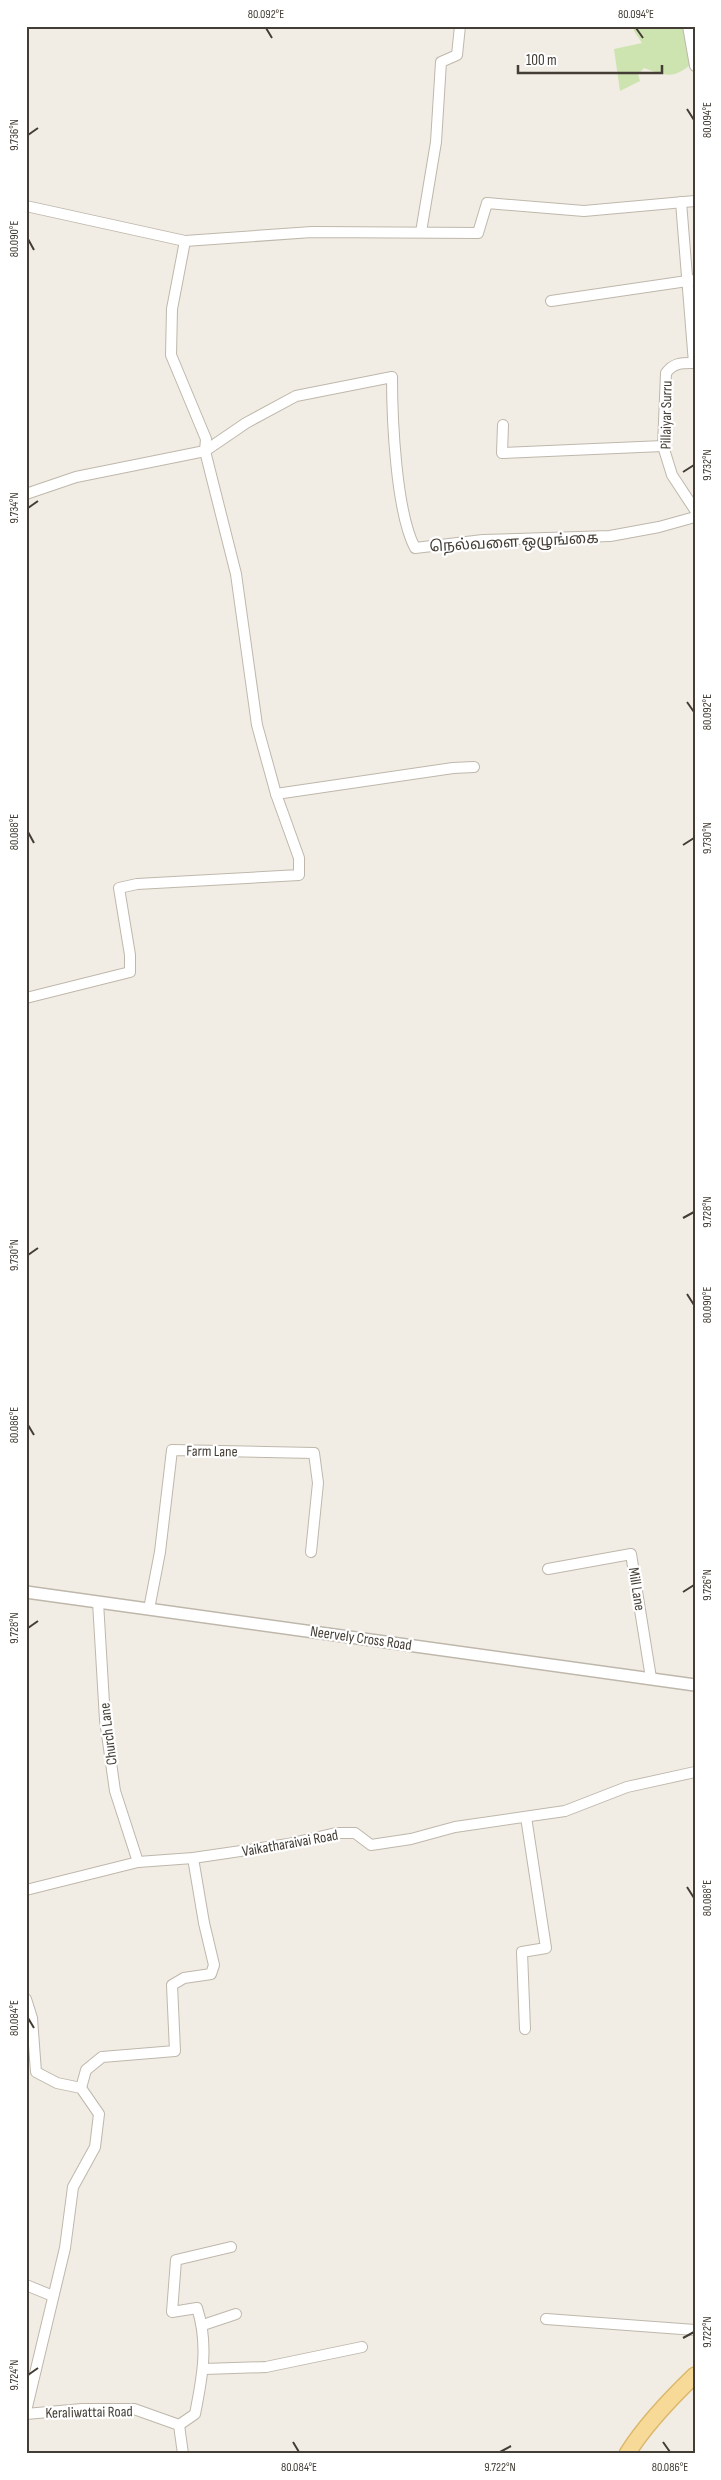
<svg xmlns="http://www.w3.org/2000/svg" width="721" height="2480" font-family="'Sofia Sans Condensed','Noto Sans Tamil',sans-serif">
	<rect width="100%" height="100%" fill="#f1ede5"/>
	<path fill="#cde3b0" d="M 634,26 L 695,26 L 695,61 C 674,79 669,77 644,68 L 638,74 L 640,81 L 620,91 L 614,49 L 642,43 L 634,31 Z"/>
	<g fill="none" stroke-linecap="round" stroke-linejoin="round">
		<g stroke="#bfb7ab" stroke-width="12">
			<g id="minor">
				<polyline points="688,26 695,66"/>
				<polyline points="681,202 694,363"/>
				<polyline points="26,206 185,241 312,232 478,233 487,203 584,211 695,201"/>
				<polyline points="421,232 436,142 441,62 457,55 460,26"/>
				<polyline points="551,301 694,280"/>
				<path d="M 695,363 C 683,363 674,362 666,373 L 663,446 L 672,475 L 695,510"/>
				<polyline points="503,425 502,453 663,446"/>
				<path d="M 26,494 L 76,477 L 205,451 L 246,423 L 296,396 L 392,377 C 392,419 396,512 415,548 L 483,540 L 610,536 L 659,527 L 695,517"/>
				<polyline points="276,794 453,768 474,767"/>
				<polyline points="26,998 130,972 130,955 119,888 137,884 299,875 299,858 276,794 257,725 236,574 205,451 206,439 171,355 172,309 185,241"/>
				<polyline points="548,1569 631,1554 651,1678"/>
				<polyline points="98,1602 105,1720 115,1791 138,1862"/>
				<polyline points="149,1609 160,1552 172,1450 314,1453 318,1483 311,1552"/>
				<polyline points="26,1890 138,1862 193,1858 288,1844 336,1833 355,1833 371,1845 411,1839 455,1827 565,1811 627,1787 695,1772"/>
				<polyline points="26,1999 32,2018 36,2072 57,2083 81,2088 99,2114 95,2147 73,2187 65,2248 26,2411"/>
				<polyline points="525,2029 522,1952 546,1948 526,1817"/>
				<polyline points="81,2088 86,2070 102,2057 175,2051 172,1985 184,1978 211,1974 214,1965 204,1923 193,1858"/>
				<polyline points="26,2285 53,2296"/>
				<polyline points="546,2319 695,2330"/>
				<polyline points="203,2325 236,2314"/>
				<polyline points="204,2369 266,2367 362,2347"/>
				<polyline points="26,2414 82,2409 134,2409 179,2425 183,2454"/>
				<path d="M 179,2425 L 195,2414 C 202,2379 209,2344 197,2308 L 172,2312 L 176,2260 L 231,2247"/>
			</g>
		</g>
		<g stroke="#bfb7ab" stroke-width="14">
			<polyline id="tertiary" points="26,1592 695,1685"/>
		</g>
		<g stroke="#dbb769" stroke-width="18">
			<path id="primary" d="M 627,2454 C 645,2425 670,2399 695,2375"/>
		</g>
		<use href="#minor" stroke="#fff" stroke-width="10"/>
		<use href="#tertiary" stroke="#fff" stroke-width="11"/>
		<use href="#primary" stroke="#f7da98" stroke-width="15"/>
	</g>
	<path fill="none" stroke="#433d35" stroke-width="2" d="M 266,28 L 272,38M 636,28 L 643,38M 687,109 L 694,120M 28,135 L 38,128M 28,239 L 34,250M 683,472 L 694,465M 28,508 L 38,501M 687,702 L 694,712M 28,832 L 34,843M 683,845 L 694,838M 683,1218 L 694,1212M 28,1255 L 38,1248M 687,1294 L 694,1305M 28,1425 L 34,1435M 683,1592 L 694,1585M 28,1628 L 38,1621M 687,1887 L 694,1898M 28,2018 L 34,2028M 683,2338 L 694,2332M 28,2375 L 38,2368M 293,2442 L 299,2452M 663,2442 L 670,2452M 500,2452 L 511,2446"/>
	<g text-anchor="middle" stroke-width="4.5" stroke-linejoin="round" paint-order="stroke">
		<g font-size="15" fill="#433d35" stroke="#fff">
			<text transform="translate(666 415) rotate(-89)" y="5">Pillaiyar Surru</text>
			<text transform="translate(514 542) rotate(-3)" y="5">நெல்வளை ஒழுங்கை</text>
			<text transform="translate(212 1451) rotate(1)" y="5">Farm Lane</text>
			<text transform="translate(637 1589) rotate(81)" y="5">Mill Lane</text>
			<text transform="translate(361 1638) rotate(8)" y="5">Neervely Cross Road</text>
			<text transform="translate(108 1734) rotate(-97)" y="5">Church Lane</text>
			<text transform="translate(290 1843) rotate(-10)" y="5">Vaikatharaivai Road</text>
			<text transform="translate(89 2412) rotate(-1)" y="5">Keraliwattai Road</text>
		</g>
	</g>
	<rect width="721" height="2480" fill="none" stroke="#ffffff" stroke-width="55"/>
	<path d="M518 65v8h144v-8" fill="none" stroke="#433d35" stroke-width="2.5"/>
	<text x="526" y="65" font-size="15" fill="#433d35" stroke="#ffffff" stroke-width="4" paint-order="stroke">100 m</text>
	<rect x="28" y="28" width="666" height="2424" fill="none" stroke="#433d35" stroke-width="2"/>
	<g font-size="12" text-anchor="middle" fill="#433d35">
		<text x="266" y="18">80.092°E</text>
		<text x="636" y="18">80.094°E</text>
		<text transform="translate(707 120) rotate(-90)" y="4">80.094°E</text>
		<text transform="translate(14 135) rotate(-90)" y="4">9.736°N</text>
		<text transform="translate(14 239) rotate(-90)" y="4">80.090°E</text>
		<text transform="translate(707 465) rotate(-90)" y="4">9.732°N</text>
		<text transform="translate(14 508) rotate(-90)" y="4">9.734°N</text>
		<text transform="translate(707 712) rotate(-90)" y="4">80.092°E</text>
		<text transform="translate(14 832) rotate(-90)" y="4">80.088°E</text>
		<text transform="translate(707 838) rotate(-90)" y="4">9.730°N</text>
		<text transform="translate(707 1212) rotate(-90)" y="4">9.728°N</text>
		<text transform="translate(14 1255) rotate(-90)" y="4">9.730°N</text>
		<text transform="translate(707 1305) rotate(-90)" y="4">80.090°E</text>
		<text transform="translate(14 1425) rotate(-90)" y="4">80.086°E</text>
		<text transform="translate(707 1585) rotate(-90)" y="4">9.726°N</text>
		<text transform="translate(14 1628) rotate(-90)" y="4">9.728°N</text>
		<text transform="translate(707 1898) rotate(-90)" y="4">80.088°E</text>
		<text transform="translate(14 2018) rotate(-90)" y="4">80.084°E</text>
		<text transform="translate(707 2332) rotate(-90)" y="4">9.722°N</text>
		<text transform="translate(14 2375) rotate(-90)" y="4">9.724°N</text>
		<text x="299" y="2471">80.084°E</text>
		<text x="500" y="2471">9.722°N</text>
		<text x="670" y="2471">80.086°E</text>
	</g>
</svg>
